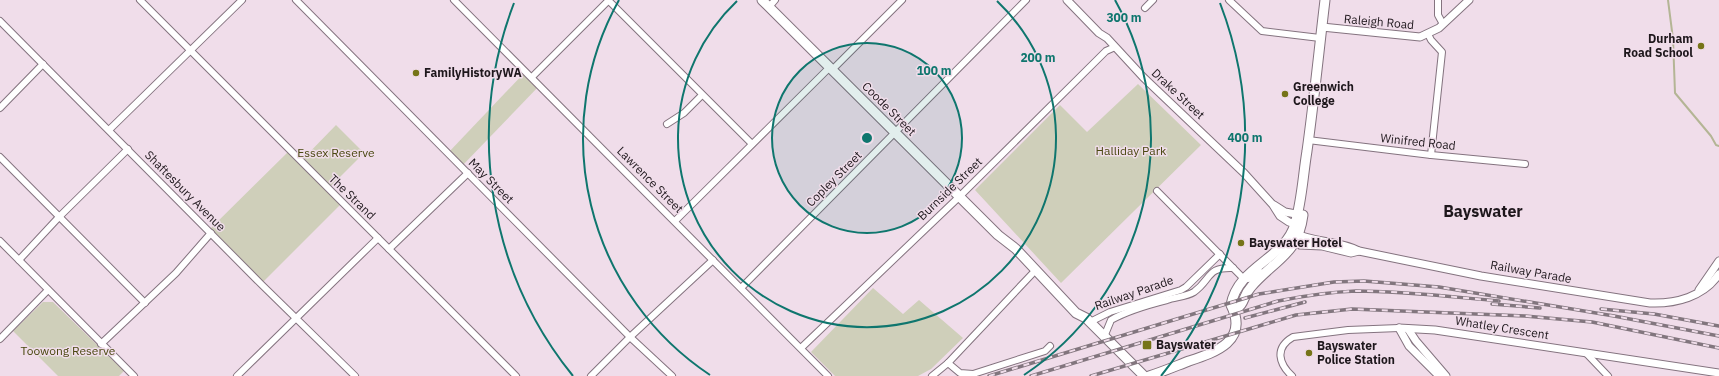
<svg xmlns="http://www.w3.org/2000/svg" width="1719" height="376" font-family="'IBM Plex Sans',sans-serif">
	<rect width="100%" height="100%" fill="#f0ddea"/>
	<g fill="#cfcfba">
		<polygon points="526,71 540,85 461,167 448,153"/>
		<polygon points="1138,84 1201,145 1061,283 975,190 1060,105 1087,132"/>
		<polygon points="336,125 364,153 328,189 342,203 261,284 208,231 289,151 300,162"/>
		<polygon points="873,288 903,314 919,300 963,338 931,369 918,376 835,376 811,352"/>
		<polygon points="43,302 53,302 124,371 119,376 58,376 13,331"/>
	</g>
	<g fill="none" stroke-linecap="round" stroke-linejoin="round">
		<polyline stroke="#b4b595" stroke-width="2" points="1668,0 1673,39 1675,93 1711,136 1716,145 1719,146"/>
		<g stroke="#84737f" stroke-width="8">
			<g id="minor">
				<polyline points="140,0 516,376"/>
				<polyline points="296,0 630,337 672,376"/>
				<polyline points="454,0 828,376"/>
				<polyline points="608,0 752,144"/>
				<polyline points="1229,0 1262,31 1320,38"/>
				<polyline points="1438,0 1438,15 1443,24"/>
				<polyline points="769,7 775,0"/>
				<polyline points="1145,8 1153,0"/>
				<polyline points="0,21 261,284 355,376"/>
				<polyline points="1428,34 1431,40 1442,52 1431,155"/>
				<polyline points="832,70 902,0"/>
				<polyline points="532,77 608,1"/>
				<polyline points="0,108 43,64"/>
				<polyline points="667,124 684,113 702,95"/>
				<polyline points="109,130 242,0"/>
				<polyline points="1308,140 1431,155 1525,164"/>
				<polyline points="0,157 145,303"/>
				<path d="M 1157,191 L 1243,278 C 1251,281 1254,277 1260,272"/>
				<polyline points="675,221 830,67"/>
				<polyline points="0,241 134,376"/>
				<polyline points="389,249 468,173"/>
				<polyline points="19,260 59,217 128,149"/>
				<polyline points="741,288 1026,0"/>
				<polyline points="1090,322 1110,312 1181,290 1186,287 1220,254"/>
				<path d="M 1104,337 L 1111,320 C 1125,312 1151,304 1167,300 C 1175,297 1186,297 1194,292 C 1212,279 1206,267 1233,268"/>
				<polyline points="0,339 48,290"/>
				<polyline points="101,344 176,273 211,233"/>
				<polyline points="801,348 959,197 1106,51 1115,47"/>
				<polyline points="1586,353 1608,376"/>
				<polyline points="948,363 960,373 973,374 1045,351 1050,346"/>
				<polyline points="237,376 378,238"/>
				<polyline points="591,376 630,337 713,260"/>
				<polyline points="932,376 948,363 1032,274"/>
				<path d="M 1292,376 C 1279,364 1274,348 1293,337 L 1348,330 L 1399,328"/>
			</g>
		</g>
		<g stroke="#84737f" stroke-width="9">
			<g id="tertiary">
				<polyline points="1067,0 1099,33 1107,38 1143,77 1244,173 1273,205 1280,216 1289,222 1300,225"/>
				<polyline points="1322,27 1420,37 1439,28 1469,0"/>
				<polyline points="1274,205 1285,212 1301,215"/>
				<path d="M 1294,233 C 1314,243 1339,240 1359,251 L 1481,276 L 1650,303 C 1675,304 1704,297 1719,274"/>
				<polyline points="1291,240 1300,245 1322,246 1351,253 1359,251"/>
				<polyline points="1699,290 1719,261"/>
				<polyline points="1399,328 1435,330 1719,373"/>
				<polyline points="1399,328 1409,346 1439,376"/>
				<polyline points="1408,329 1416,341 1446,376"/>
			</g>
		</g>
		<g stroke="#84737f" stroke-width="11">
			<g id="primary">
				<polyline points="762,0 998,235 1016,249 1076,313 1086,318 1144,376"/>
				<path d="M 1234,311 C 1246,303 1242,297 1251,287 C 1274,260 1298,255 1303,215"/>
				<path d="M 1149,376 C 1162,372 1176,366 1189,361 C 1216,352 1249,341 1231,305 C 1238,266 1285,259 1295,224 C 1302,200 1303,175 1307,151 C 1314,101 1319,50 1325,0"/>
			</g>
		</g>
		<use href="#minor" stroke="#fff" stroke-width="6"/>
		<use href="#tertiary" stroke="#fff" stroke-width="7"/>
		<use href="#primary" stroke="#fff" stroke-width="9"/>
		<g stroke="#82767e" stroke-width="3.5">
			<g id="rail">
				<polyline points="1492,304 1540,308"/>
				<polyline points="1601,309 1654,314 1719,326"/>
				<polyline points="1245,318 1305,302"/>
				<polyline points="989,376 1259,294 1334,282 1364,281 1439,287 1614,316 1719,336"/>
				<path d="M 1031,376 L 1278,301 C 1303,296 1330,292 1356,291 C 1404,291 1452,297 1499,301"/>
				<polyline points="1091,376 1296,315 1352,309 1525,316 1592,322 1719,348"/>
			</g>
		</g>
		<use href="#rail" stroke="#f0ddea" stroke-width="2" stroke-dasharray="6" stroke-linecap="butt"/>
	</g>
	<circle cx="867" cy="138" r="95" fill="#0f766e" fill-opacity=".12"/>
	<g fill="none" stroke="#0f766e" stroke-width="2">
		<circle cx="867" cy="138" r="95"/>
		<path d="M997 1A189 189 0 1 1 737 1"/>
		<path d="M710 375A284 284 0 0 1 619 0M1115 0A284 284 0 0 1 1024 375"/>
		<path d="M573 376A378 378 0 0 1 514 3M1220 3A378 378 0 0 1 1161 376"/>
	</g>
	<g fill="#767418" stroke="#f0ddea" stroke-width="1.5">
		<circle cx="1701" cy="46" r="4"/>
		<circle cx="416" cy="73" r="4"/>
		<circle cx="1285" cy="94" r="4"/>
		<circle cx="1241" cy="243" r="4"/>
		<rect x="1142" y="340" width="10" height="10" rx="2"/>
		<circle cx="1309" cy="353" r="4"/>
	</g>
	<g text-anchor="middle" stroke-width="3" stroke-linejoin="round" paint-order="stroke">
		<g font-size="12" fill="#1e171c" stroke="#f0ddea">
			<text transform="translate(1379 22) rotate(5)" y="4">Raleigh Road</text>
			<text transform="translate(1178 94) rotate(43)" y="4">Drake Street</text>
			<text transform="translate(889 109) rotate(45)" y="4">Coode Street</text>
			<text transform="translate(1418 142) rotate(6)" y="4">Winifred Road</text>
			<text transform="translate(834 179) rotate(-45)" y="4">Copley Street</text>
			<text transform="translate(650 180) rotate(45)" y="4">Lawrence Street</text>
			<text transform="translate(491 181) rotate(45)" y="4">May Street</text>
			<text transform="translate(950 189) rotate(-44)" y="4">Burnside Street</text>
			<text transform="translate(185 191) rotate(45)" y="4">Shaftesbury Avenue</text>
			<text transform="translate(352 197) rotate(44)" y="4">The Strand</text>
			<text transform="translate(1531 272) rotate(10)" y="4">Railway Parade</text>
			<text transform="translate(1134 293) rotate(-19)" y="4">Railway Parade</text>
			<text transform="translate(1502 328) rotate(9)" y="4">Whatley Crescent</text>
		</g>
		<g font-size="12" font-weight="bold" fill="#1e171c" stroke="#f0ddea" text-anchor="start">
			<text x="1693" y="43" text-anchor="end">Durham<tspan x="1693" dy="14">Road School</tspan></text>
			<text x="424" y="77">FamilyHistoryWA</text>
			<text x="1293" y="91">Greenwich<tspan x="1293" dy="14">College</tspan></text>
			<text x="1249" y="247">Bayswater Hotel</text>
			<text x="1156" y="349">Bayswater</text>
			<text x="1317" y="350">Bayswater<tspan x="1317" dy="14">Police Station</tspan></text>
		</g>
		<g font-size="12" fill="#49470f" stroke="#f0ddea">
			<text x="1131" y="155">Halliday Park</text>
			<text x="336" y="157">Essex Reserve</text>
			<text x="68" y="355">Toowong Reserve</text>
		</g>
		<g font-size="16" font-weight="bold" fill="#1e171c" stroke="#f0ddea">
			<text x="1483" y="217">Bayswater</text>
		</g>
	</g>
	<circle cx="867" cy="138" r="6" fill="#0f766e" stroke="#f0ddea" stroke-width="2"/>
	<g font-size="12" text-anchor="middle" font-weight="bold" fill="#0f766e" stroke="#f0ddea" stroke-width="3" stroke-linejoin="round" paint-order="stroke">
		<text x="1124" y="22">300 m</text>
		<text x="1038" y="62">200 m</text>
		<text x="934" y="75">100 m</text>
		<text x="1245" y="142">400 m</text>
	</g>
</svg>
